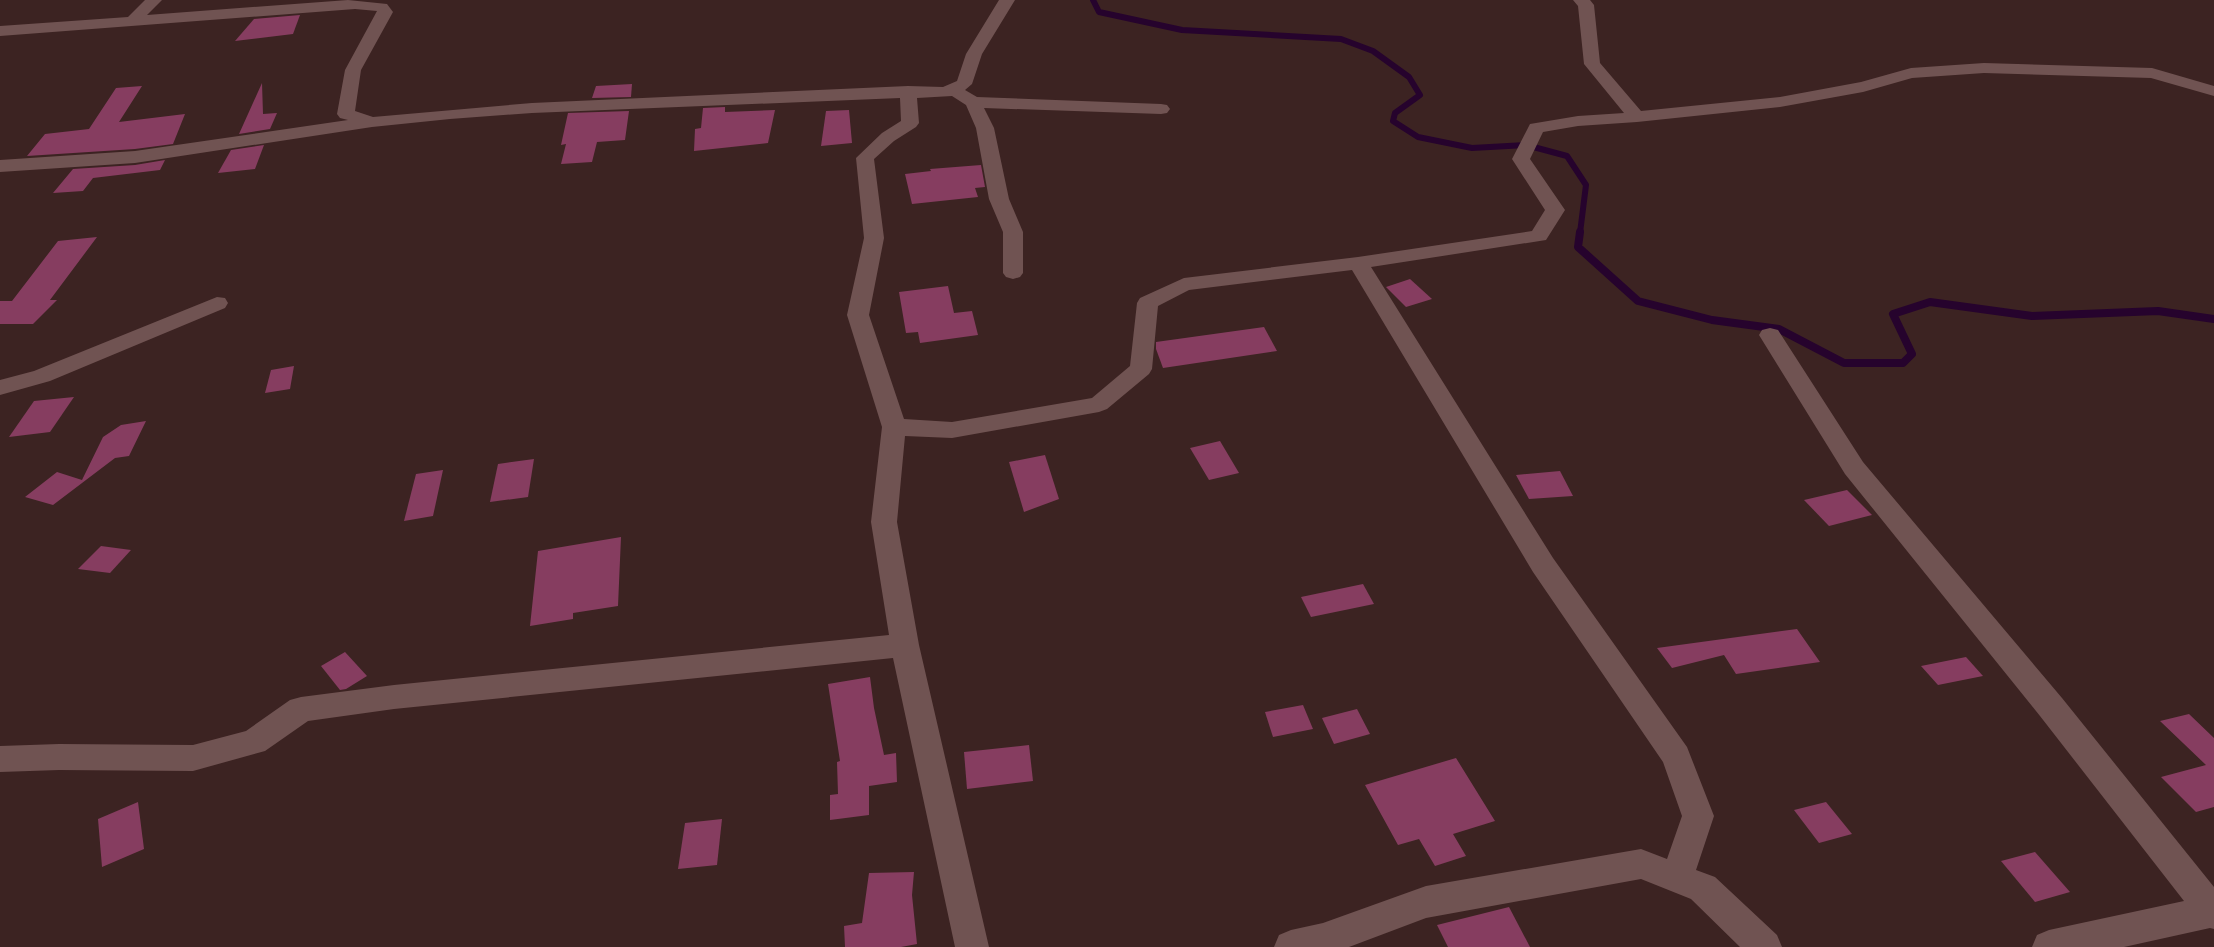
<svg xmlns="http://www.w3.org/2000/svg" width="2214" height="947" font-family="'Sofia Sans Condensed',sans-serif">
	<rect width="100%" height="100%" fill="#3c2322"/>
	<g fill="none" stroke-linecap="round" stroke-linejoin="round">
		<polyline stroke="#26032d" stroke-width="6" points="1093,0 1099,12 1182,30 1341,39 1373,51 1409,77 1420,95 1395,113 1393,121 1418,137 1472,148 1526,145 1567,156 1586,185 1580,233"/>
		<polyline stroke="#26032d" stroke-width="8" points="1580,232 1578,247 1638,301 1712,320 1779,329 1844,363 1903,363 1912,354 1893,314 1930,302 2032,316 2158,311 2214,319"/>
	</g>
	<g fill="#863d60">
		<polygon points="300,15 293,34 235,41 254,19"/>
		<polygon points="262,83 263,114 277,113 270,129 239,134"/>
		<polygon points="632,84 631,97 592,98 596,86"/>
		<polygon points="142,86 119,122 185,114 173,144 135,149 27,156 45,134 89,129 116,88"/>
		<polygon points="725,107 725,112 775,110 768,143 694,151 695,129 701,128 703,108"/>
		<polygon points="849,110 852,143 821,146 826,111"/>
		<polygon points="629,111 625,140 597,142 592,162 561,164 566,144 561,145 568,113"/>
		<polygon points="264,145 255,169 218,173 231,150"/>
		<polygon points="165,160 160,170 93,178 83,191 53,193 73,169 135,165"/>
		<polygon points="981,165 985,187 975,188 978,197 912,204 905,174 931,171 930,169"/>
		<polygon points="97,237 50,300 57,300 33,324 0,324 0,301 12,301 58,241"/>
		<polygon points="1410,279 1432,299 1406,307 1386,287"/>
		<polygon points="948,286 954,313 972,311 978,335 920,343 918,332 906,333 899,292"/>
		<polygon points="1264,327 1277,351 1163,368 1156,349 1156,342"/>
		<polygon points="294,366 290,389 265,393 271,370"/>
		<polygon points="74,397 50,432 9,437 34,401"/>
		<polygon points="146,421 129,456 115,458 53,505 25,497 57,472 82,480 103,437 121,425"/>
		<polygon points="1220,441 1239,473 1209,480 1190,448"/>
		<polygon points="1045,455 1059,499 1024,512 1009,462"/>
		<polygon points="534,459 528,497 490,502 498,464"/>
		<polygon points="443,470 433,516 404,521 416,474"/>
		<polygon points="1560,471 1573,496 1529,499 1516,475"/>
		<polygon points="1847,490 1872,515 1829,526 1804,500"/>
		<polygon points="621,537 618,606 573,613 573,619 530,626 538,551"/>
		<polygon points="101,546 131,550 110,573 78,569"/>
		<polygon points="1363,584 1374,604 1311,617 1301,597"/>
		<polygon points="1797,629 1820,662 1736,674 1724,655 1672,668 1657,648"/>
		<polygon points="345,652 367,676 346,689 340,690 321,666"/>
		<polygon points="1966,657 1983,676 1938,685 1921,666"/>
		<polygon points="870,677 874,708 884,755 896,753 897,782 869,786 869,815 830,820 830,795 838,794 837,762 840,761 828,684"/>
		<polygon points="1303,705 1313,729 1273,737 1265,712"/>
		<polygon points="1357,709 1370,734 1334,744 1322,718"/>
		<polygon points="2189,714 2214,738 2214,807 2196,812 2161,777 2206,765 2160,721"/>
		<polygon points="1029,745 1033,781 967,789 964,752"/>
		<polygon points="1456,758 1495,821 1453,834 1466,856 1435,866 1419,839 1398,845 1365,785"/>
		<polygon points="138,802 144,849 102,867 98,819"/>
		<polygon points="1826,802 1852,834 1819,843 1794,810"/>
		<polygon points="722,819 717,865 678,869 685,823"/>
		<polygon points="2035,852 2070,892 2035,902 2001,861"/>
		<polygon points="914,872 912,895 917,944 901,947 845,947 844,926 862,923 869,873"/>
		<polygon points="1509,907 1530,947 1448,947 1437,925"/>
	</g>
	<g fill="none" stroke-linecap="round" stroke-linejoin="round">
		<g fill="#705352" fill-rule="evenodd">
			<polygon points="145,0 162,0 147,15 348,0 387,4 393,12 361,70 355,111 373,117 532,103 908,86 943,87 957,81 966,54 999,0 1015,0 982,54 972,84 965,90 977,97 1161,104 1167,105 1170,109 1167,113 1161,114 984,108 994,128 1009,199 1023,232 1023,273 1020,277 1013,279 1006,277 1003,273 1003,232 989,199 976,128 966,105 952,96 917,98 919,123 916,127 894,141 874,159 884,238 869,315 904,419 952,422 1092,398 1130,366 1137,303 1140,298 1184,278 1358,257 1532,231 1545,210 1512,159 1530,124 1578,116 1624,113 1584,64 1578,6 1573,0 1590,0 1594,5 1600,63 1641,111 1780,97 1861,82 1911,68 1984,63 2152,68 2214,86 2214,96 2151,78 1984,73 1912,78 1863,92 1780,107 1637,122 1578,126 1543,132 1530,159 1565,210 1546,240 1371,267 1553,558 1687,747 1714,816 1696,870 1715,877 1777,935 1782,947 1740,947 1691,899 1641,879 1426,918 1349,947 1274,947 1279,935 1291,930 1323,923 1426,886 1641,849 1667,859 1682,816 1663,762 1533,572 1352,270 1189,290 1158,306 1152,369 1149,374 1107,409 1099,412 952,438 905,436 897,522 919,645 989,947 955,947 893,658 394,709 308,721 265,751 193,771 59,770 0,772 0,746 59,744 193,745 246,731 290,700 301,697 394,685 889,635 871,522 882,427 847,315 864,238 856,158 882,133 901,121 900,98 532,113 450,119 372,127 135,163 0,172 0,160 135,151 348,120 340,118 337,114 345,70 377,11 355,9 0,36 0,26 128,17"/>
			<polygon points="217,297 225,298 228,303 225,308 50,381 0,395 0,380 34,371"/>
			<polygon points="1770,328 1778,330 1863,462 2062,698 2214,887 2214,929 2210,928 2124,947 2032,947 2037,935 2049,930 2184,901 2040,716 1845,474 1759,335 1762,330"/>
		</g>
	</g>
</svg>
